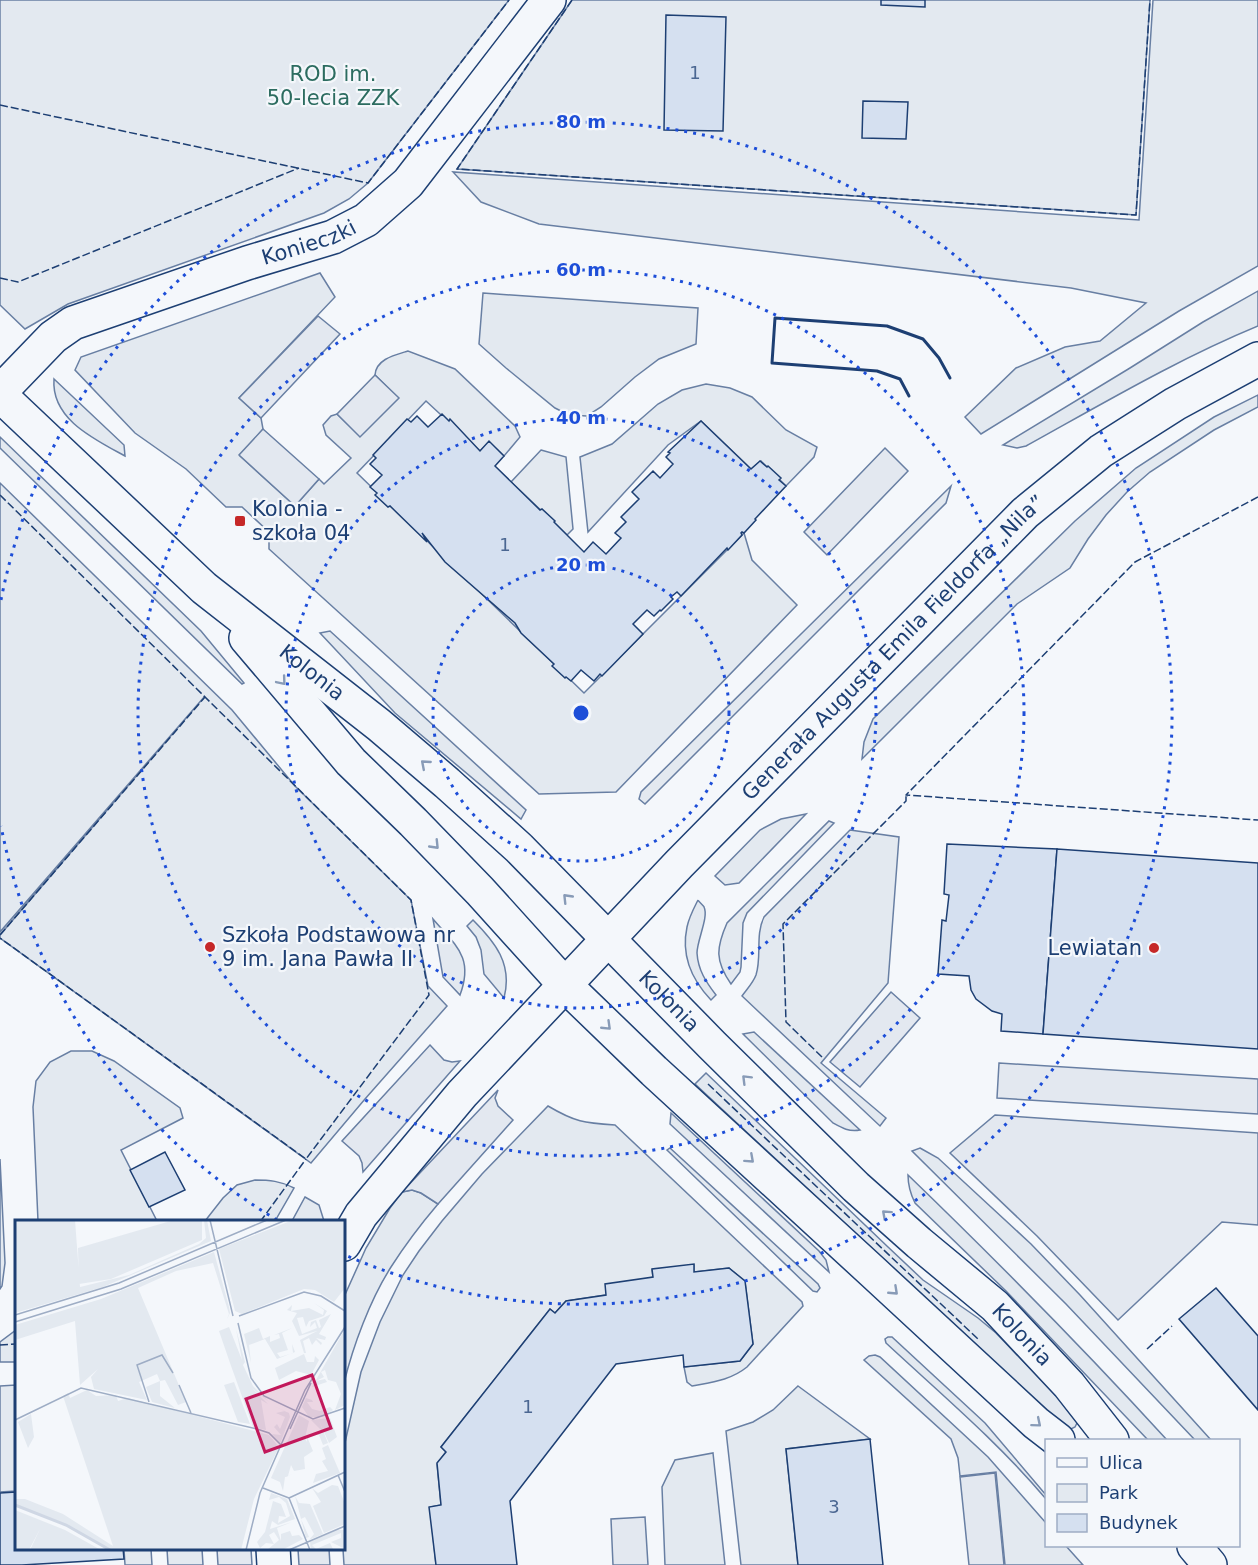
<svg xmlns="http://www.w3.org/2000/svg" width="1258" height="1565" font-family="'DejaVu Sans',sans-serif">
	<rect width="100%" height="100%" fill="#f4f7fb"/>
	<g fill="#e3e9f0" stroke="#687fa3" stroke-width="1.5">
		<polygon points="0,0 509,0 368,183 349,199 324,213 68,304 25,329 0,305"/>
		<polygon points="572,0 1150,0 1136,215 457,169"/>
		<polygon points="1153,0 1258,0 1258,266 1179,311 981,434 965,417 1016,368 1065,347 1100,341 1146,303 1071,288 539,224 481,202 453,172 1139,220"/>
		<path d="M 320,273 L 335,297 L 239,398 L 261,418 L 263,429 L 240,456 L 295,506 L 319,479 L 324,484 L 351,458 L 326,435 L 323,425 L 331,416 L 337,414 L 360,436 L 398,398 L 375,375 C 376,359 395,355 408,351 L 455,369 L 515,426 L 520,437 L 504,456 L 489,442 L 480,451 L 426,401 L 357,473 L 584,693 L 744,533 L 752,560 L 797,605 L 616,792 L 539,794 L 269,549 L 269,532 L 242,507 L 226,507 L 186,469 L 135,433 L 75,370 L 81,357 Z"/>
		<path d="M 1258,291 L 1258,326 C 1178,359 1102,404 1026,446 L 1017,448 L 1003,445 L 1130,368 L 1203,322 Z"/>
		<polygon points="483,293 698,308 696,344 659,359 635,377 601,407 587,416 569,415 555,408 506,368 479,344"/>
		<path d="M 54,379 L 124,445 L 125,456 C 94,439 51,419 54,379 Z"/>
		<polygon points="706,384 730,388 752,397 786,430 817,447 814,457 786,486 761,461 751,469 701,421 668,445 588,532 580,457 612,444 658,404 682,390"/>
		<polygon points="1258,395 1258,407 1214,430 1150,472 1127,492 1106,515 1088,539 1070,568 1017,604 862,759 864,742 873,719 1075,521 1136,468 1214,417"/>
		<polygon points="0,437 201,631 244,683 242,684 0,448"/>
		<polygon points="541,450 566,457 573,529 567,535 511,482"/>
		<polygon points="0,483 232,710 295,786 411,900 428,986 447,1006 365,1099 311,1163 0,938 0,935 205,696 0,932"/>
		<polygon points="951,486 946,503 645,804 639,799 641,792"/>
		<polygon points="330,631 526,810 521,819 395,713 320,633"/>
		<polygon points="806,814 739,883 725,885 715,876 760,830 781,819"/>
		<path d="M 829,821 L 834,823 L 747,913 L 743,923 L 741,967 L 740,972 L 731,984 C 715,961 716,948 727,923 Z"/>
		<path d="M 850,830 L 899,837 L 888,983 L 821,1063 L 886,1118 L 880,1126 L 742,996 C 747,989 753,983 756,975 C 762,957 755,935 764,917 Z"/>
		<path d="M 698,900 C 698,901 704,906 704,907 C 709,917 697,940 697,953 C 698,970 706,982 716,995 L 711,1000 C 692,980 681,955 687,927 C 689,917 694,908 698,900 Z"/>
		<path d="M 433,919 C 456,946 474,957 460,995 L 443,977 Z"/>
		<path d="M 473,920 C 495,942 513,964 504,998 L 484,974 L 481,950 L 476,937 L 467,926 Z"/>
		<path d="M 754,1032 L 860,1130 C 849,1132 842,1128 833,1123 L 743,1034 Z"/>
		<polygon points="71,1051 92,1051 114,1061 180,1108 183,1118 121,1150 157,1221 38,1221 33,1107 36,1081 50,1062"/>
		<polygon points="706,1073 888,1247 923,1280 978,1318 996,1333 1075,1415 1077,1423 1075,1427 1071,1429 1065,1428 695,1084"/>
		<path d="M 548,1106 C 575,1122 584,1123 615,1125 L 802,1302 L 803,1306 L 747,1367 C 731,1380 713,1382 692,1386 L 687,1382 L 684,1367 L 740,1361 L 753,1344 L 745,1282 L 729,1268 L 694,1272 L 694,1265 L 652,1270 L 653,1277 L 606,1295 L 566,1301 L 555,1313 L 550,1309 L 441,1447 L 446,1452 L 437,1464 L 441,1505 L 430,1507 L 436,1565 L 344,1565 L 343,1549 L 344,1447 L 361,1372 L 380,1322 L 403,1275 L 419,1251 L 442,1221 L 482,1174 Z"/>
		<polygon points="671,1113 819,1251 826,1260 829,1272 670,1124"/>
		<polygon points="670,1148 818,1284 820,1288 817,1292 813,1291 669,1152 667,1150"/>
		<polygon points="920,1148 938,1158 1031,1244 1080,1295 1211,1440 1195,1440 1066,1304 912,1151"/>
		<polygon points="0,1159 5,1263 2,1286 0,1289"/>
		<path d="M 908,1175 C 997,1261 1084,1349 1167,1440 L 1148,1440 L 1006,1291 L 915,1203 C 910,1193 908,1186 908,1175 Z"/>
		<path d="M 255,1180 C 269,1180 281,1181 294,1188 L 275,1221 L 205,1221 L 223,1198 L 237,1185 Z"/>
		<path d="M 412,1190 L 421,1193 L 438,1204 C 421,1224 405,1245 391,1267 C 370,1300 353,1346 344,1383 L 344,1297 L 366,1248 L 390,1208 L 402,1192 Z"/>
		<polygon points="305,1197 319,1205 324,1221 292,1221"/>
		<polygon points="16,1330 16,1362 0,1362 0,1342"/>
		<path d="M 888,1337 L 892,1337 L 985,1423 L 1046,1495 L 1046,1499 C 998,1442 941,1394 886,1343 L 885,1339 Z"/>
		<polygon points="875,1355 880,1357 988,1457 1046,1523 1046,1546 1066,1546 1083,1565 1005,1565 996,1472 960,1476 958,1458 951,1439 864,1360 869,1356"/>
		<polygon points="16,1385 16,1491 0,1492 0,1386"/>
		<polygon points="798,1386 870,1439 786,1449 798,1565 741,1565 726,1431 753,1422 773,1410"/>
		<polygon points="713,1453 725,1565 665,1565 662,1487 675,1460"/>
		<polygon points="124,1549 151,1549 152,1565 125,1565"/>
		<polygon points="167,1549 202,1549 203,1565 168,1565"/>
	</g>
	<g fill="#e3e8f0" stroke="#687fa3" stroke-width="1.5">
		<polygon points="318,316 340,334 261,418 239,398"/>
		<polygon points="375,375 399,398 360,437 337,414"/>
		<polygon points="263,429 319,479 295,506 239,455"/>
		<polygon points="885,448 908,471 827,555 804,532"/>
		<polygon points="891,992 920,1018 860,1087 830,1062"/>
		<polygon points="430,1045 444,1060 452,1062 460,1061 363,1172 362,1163 359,1156 342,1141"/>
		<polygon points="999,1063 1258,1079 1258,1114 997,1098"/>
		<polygon points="498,1090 495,1098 498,1106 513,1120 438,1204 421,1193 412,1190 402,1192"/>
		<polygon points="995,1115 1258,1133 1258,1225 1222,1222 1118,1320 1037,1236 950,1153"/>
		<polygon points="995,1473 1004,1565 969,1565 960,1477"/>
		<polygon points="645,1517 648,1565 613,1565 611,1519"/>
		<polygon points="217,1549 251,1549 252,1565 218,1565"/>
		<polygon points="298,1549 329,1549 330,1565 299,1565"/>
	</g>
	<g fill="#d5e0f0" stroke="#1d3f73" stroke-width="1.5">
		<polygon points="881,0 925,0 925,7 881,5"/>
		<polygon points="666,15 726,17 723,131 664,130"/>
		<polygon points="863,101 908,102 906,139 862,138"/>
		<polygon points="442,414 449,421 450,419 480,451 489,441 504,456 495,466 540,510 542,509 555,521 554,522 584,552 593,542 606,554 621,538 615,533 626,522 621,517 639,499 632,492 653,471 660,478 673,464 666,457 670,453 668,452 701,421 751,469 760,461 767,467 768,466 781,478 779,480 786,486 755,519 756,520 744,533 742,532 741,533 742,535 728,550 727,548 681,596 677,592 671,597 673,599 661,611 660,610 654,616 647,610 633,624 643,634 602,676 600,674 594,681 581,670 571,681 566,677 565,678 552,666 554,664 521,633 515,623 445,562 422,533 427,542 390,506 388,507 375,495 377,493 370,487 382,475 370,464 376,458 373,455 407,419 411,422 417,416 428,427"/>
		<polygon points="947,844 1057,849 1043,1034 1001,1031 1002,1014 992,1011 976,999 971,990 969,976 938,974 942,920 946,921 949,895 944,894"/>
		<polygon points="1057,849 1258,863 1258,1049 1043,1034"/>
		<polygon points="165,1152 185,1190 149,1207 130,1170"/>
		<polygon points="694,1264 694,1272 729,1268 745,1281 753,1344 740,1361 684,1367 683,1355 616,1364 510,1501 517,1565 436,1565 429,1507 441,1505 437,1463 446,1452 441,1447 550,1309 555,1313 566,1301 606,1295 605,1284 653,1277 652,1269"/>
		<polygon points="1216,1288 1258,1336 1258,1410 1179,1319"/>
		<polygon points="870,1439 883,1565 798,1565 786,1449"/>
		<polygon points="16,1492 16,1548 123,1548 124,1559 22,1565 0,1565 0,1493"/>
	</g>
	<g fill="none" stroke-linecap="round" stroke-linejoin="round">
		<g stroke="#1d3f73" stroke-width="36">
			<g id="minor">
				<path id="s1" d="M 0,392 L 53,337 L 73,323 L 247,263 L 333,237 L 366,220 L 408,183 L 549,0"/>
				<path id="s2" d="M 344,1244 L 361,1215 L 462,1094 L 679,864 L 1025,513 L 1101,451 L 1175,404 L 1258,359"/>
				<polyline points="273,1548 274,1565"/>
			</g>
		</g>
		<g stroke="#1d3f73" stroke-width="36">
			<g id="tertiary">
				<path id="s3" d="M 0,395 L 204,588 L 379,725 L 447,783 L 519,848 L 712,1045 L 856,1187 L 919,1243 L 995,1306 L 1069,1385 L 1112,1440"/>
				<polyline points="246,638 351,762 413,822 480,891 565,985 654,1071 874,1273 1036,1423 1058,1440"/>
				<polyline points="1194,1546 1210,1565"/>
			</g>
		</g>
		<use href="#minor" stroke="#f4f7fb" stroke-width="33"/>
		<use href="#tertiary" stroke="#f4f7fb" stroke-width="33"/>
		<g stroke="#1d3f73" stroke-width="1.5" stroke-dasharray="8 3" stroke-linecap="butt">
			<polyline points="572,0 457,169 1136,215 1150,0"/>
			<polyline points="0,105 368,183 509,0"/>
			<polyline points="0,278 18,282 299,168"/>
			<polyline points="0,495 411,900 429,995 306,1159 0,938"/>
			<polyline points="1258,497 1135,562 906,795 1258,820"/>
			<polyline points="0,935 205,697"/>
			<polyline points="822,1057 786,1022 783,924 906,801 906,795 908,796"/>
			<polyline points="708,1084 978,1339"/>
			<polyline points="260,1222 306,1159"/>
			<polyline points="0,1345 16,1344"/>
			<polyline points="1147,1349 1172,1326"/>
		</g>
		<polyline stroke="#1d3f73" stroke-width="3" points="909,396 900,379 877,371 772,363 775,318 887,326 923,339 939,358 950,378"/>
	</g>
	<defs><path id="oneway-chevron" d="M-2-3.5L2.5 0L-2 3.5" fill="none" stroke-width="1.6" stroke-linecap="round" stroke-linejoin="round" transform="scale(1.5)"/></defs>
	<g stroke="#889bb7">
		<use href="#oneway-chevron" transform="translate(282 681) rotate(50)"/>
		<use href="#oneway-chevron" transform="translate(425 764) rotate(-139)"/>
		<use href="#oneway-chevron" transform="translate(435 845) rotate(46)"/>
		<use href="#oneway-chevron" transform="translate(567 898) rotate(-134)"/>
		<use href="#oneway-chevron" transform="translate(607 1026) rotate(44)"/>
		<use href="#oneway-chevron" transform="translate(746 1079) rotate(-135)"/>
		<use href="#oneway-chevron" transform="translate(750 1159) rotate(42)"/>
		<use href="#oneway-chevron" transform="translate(886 1214) rotate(-138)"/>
		<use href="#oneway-chevron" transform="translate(894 1291) rotate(43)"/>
		<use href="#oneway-chevron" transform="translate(1037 1423) rotate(40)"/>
	</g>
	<g fill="none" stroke="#1d4ed8" stroke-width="3" stroke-dasharray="3 6">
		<circle cx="581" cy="713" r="148"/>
		<circle cx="581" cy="713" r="295"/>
		<circle cx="581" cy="713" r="443"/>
		<path d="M277 1220A591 591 0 0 1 1 826M1 600A591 591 0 1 1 345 1255"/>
	</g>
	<g fill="#c62828" stroke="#f4f7fb" stroke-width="2">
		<rect x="234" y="515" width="12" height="12" rx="3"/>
		<circle cx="210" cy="947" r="6"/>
		<circle cx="1154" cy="948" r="6"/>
	</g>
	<g text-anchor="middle" stroke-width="4.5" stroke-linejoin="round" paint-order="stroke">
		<g font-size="18" fill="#4b6792">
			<text x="695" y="79">1</text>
			<text x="505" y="551">1</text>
			<text x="528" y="1413">1</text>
			<text x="834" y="1513">3</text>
		</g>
		<g font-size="21" fill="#2c6c60" stroke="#f4f7fb">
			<text x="333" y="81">ROD im.<tspan x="333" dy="24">50-lecia ZZK</tspan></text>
		</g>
		<g font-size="21" fill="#1d3f73" stroke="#f4f7fb">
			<text dy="7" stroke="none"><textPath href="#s1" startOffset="350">Konieczki</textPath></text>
			<text dy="7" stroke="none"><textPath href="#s2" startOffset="812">Generała Augusta Emila Fieldorfa „Nila”</textPath></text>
			<text dy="7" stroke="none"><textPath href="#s3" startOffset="418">Kolonia</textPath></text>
			<text dy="7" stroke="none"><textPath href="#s3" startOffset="904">Kolonia</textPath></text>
			<text dy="7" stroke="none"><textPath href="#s3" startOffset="1390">Kolonia</textPath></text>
		</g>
		<g font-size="21" fill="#1d3f73" stroke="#f4f7fb" text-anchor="start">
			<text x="252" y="516">Kolonia -<tspan x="252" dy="24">szkoła 04</tspan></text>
			<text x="222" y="942">Szkoła Podstawowa nr<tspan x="222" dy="24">9 im. Jana Pawła II</tspan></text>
			<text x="1142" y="955" text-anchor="end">Lewiatan</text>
		</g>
	</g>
	<g transform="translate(15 1220)">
		<rect width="330" height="330" fill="#f4f7fb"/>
		<path d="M 0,0 L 60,0 L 65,67 L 114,55 L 184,24 L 191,18 L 189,0 L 192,0 L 196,21 L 88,67 L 0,93 ZM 159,0 L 187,0 L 187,20 L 96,59 L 64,64 L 63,28 ZM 278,0 L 330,0 L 330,68 L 319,82 L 300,70 L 289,69 L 227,94 L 220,91 L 204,29 ZM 199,32 L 214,87 L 215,93 L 212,99 L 214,94 L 198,43 L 161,51 L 123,68 L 171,182 L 163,185 L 150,160 L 145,161 L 145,176 L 160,188 L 137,182 L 131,167 L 145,161 L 142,154 L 124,162 L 132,180 L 79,169 L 76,157 L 83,149 L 65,165 L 60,101 L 0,120 L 0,105 L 86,79 ZM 299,83 L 312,91 L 309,96 L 294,101 L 291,107 L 288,97 L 282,98 L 287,114 L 302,108 L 300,102 L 295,107 L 296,102 L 301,100 L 304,108 L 306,107 L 304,100 L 316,94 L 304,114 L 311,117 L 310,120 L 301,118 L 307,123 L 306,125 L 301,120 L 297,125 L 294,118 L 288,121 L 291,133 L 289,133 L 285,120 L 302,111 L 284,116 L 277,101 L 282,93 L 272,90 L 277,85 L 276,91 L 294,88 L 308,95 L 309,90 ZM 214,107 L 227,140 L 221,109 L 230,142 L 228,145 L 238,166 L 254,182 L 237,168 L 253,184 L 246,180 L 251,210 L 238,207 L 215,143 L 204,111 ZM 244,108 L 248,119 L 255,116 L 255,122 L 265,118 L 264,114 L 259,115 L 277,108 L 267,113 L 273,130 L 262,133 L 265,137 L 278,133 L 277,124 L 280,132 L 262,139 L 250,119 L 234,125 L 236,143 L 229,114 ZM 330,109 L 330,185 L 320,190 L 326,174 L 321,162 L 313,160 L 310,150 L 306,152 L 309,157 L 301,161 L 310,159 L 312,162 L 297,167 L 293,174 ZM 289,134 L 292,142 L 299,142 L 300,136 L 304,140 L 296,155 L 281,151 L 264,160 L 260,148 ZM 219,162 L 235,204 L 223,202 L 209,165 ZM 72,170 L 81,176 L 101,175 L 103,181 L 113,178 L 254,215 L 264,227 L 239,279 L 226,330 L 96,330 L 48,303 L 0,284 L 0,279 L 10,279 L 48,294 L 98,326 L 48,176 L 53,173 L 55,178 ZM 291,178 L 297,180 L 298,182 L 292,182 L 297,189 L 305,191 L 315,187 L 318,190 L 308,197 L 294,197 L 287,187 ZM 256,185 L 274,193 L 275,197 L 265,224 L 257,214 L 266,215 L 259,207 L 262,204 L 265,209 L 270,197 L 261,193 L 270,191 ZM 16,194 L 19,217 L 13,228 L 3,202 ZM 284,195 L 294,201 L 290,218 L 292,222 L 292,217 L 296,215 L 293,219 L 298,231 L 289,237 L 290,249 L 279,251 L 276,245 L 273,256 L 282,252 L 271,257 L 270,257 L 268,271 L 265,262 L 256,258 ZM 315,198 L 322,217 L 314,223 L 304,201 L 313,223 L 308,225 L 304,215 L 299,214 L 307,211 L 296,200 ZM 313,225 L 325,253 L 298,263 L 301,254 L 313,251 L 307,241 L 311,239 L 307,228 ZM 317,265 L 323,266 L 330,284 L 330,304 L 309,313 L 298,286 L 306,282 L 297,268 L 303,273 ZM 256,273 L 272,279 L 280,299 L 263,305 L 257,301 L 255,309 L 277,302 L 262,308 L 266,321 L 266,314 L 275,311 L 277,316 L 284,315 L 288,319 L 267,330 L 252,330 L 264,320 L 259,312 L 254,315 L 259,324 L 251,323 L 245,328 L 242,322 L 250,312 L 258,281 L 266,284 L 271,297 L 264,296 L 263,303 L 275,296 L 271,283 L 264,277 L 254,280 ZM 280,276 L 284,283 L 295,284 L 308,314 L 294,320 L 299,314 L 290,297 L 286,299 L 294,317 L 291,318 ZM 0,290 L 50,310 L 86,330 L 15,330 L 25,309 L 14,330 L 0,328 ZM 322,310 L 329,310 L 330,329 L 316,322 L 326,318 L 326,313 L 297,325 L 301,329 L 315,323 L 318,329 L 296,330 L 295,322 Z" fill="#e3e9f0"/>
		<path fill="none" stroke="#cfd7e4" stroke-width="3" d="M 0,285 L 51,305 L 95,330"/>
		<path fill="none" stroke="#9eadc5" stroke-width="1.5" d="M 195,0 L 218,96M 0,95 L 104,63 L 252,0M 224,96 L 289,72 L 306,76 L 330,91M 0,102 L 106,69 L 271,0M 223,103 L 236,158 L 249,176 L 298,199 L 330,188M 164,165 L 176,193M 134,182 L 122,145 L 147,135 L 158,153M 0,200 L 66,168 L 242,209 L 254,213 L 267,226M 275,209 L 296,163M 323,255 L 330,272M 248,268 L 274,278M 274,278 L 330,252M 274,278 L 295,330M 231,330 L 245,273 L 290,170 L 330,107M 274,330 L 330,306"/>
		<path fill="#c2185b" fill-opacity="0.15" stroke="#c2185b" stroke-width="3" d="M 297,155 L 316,208 L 250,232 L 231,179 Z"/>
		<rect width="330" height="330" fill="none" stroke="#1d3f73" stroke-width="3"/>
	</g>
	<circle cx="581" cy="713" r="9" fill="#1d4ed8" stroke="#f4f7fb" stroke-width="3"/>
	<g font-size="18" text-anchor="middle" font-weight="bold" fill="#1d4ed8" stroke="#f4f7fb" stroke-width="4.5" stroke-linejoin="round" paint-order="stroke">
		<text x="581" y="128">80 m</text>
		<text x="581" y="276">60 m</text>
		<text x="581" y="424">40 m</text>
		<text x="581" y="571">20 m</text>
	</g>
	<rect x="1045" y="1439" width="195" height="108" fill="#f4f7fb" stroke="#9eadc5" stroke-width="1.5"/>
	<rect x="1057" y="1458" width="30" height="9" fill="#f4f7fb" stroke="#9eadc5" stroke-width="1.5"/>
	<text x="1099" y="1469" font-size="18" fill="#1d3f73">Ulica</text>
	<rect x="1057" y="1484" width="30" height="18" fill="#e3e9f0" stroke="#9eadc5" stroke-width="1.5"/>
	<text x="1099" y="1499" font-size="18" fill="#1d3f73">Park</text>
	<rect x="1057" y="1514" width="30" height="18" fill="#d5e0f0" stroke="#9eadc5" stroke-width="1.5"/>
	<text x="1099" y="1529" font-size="18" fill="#1d3f73">Budynek</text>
</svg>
